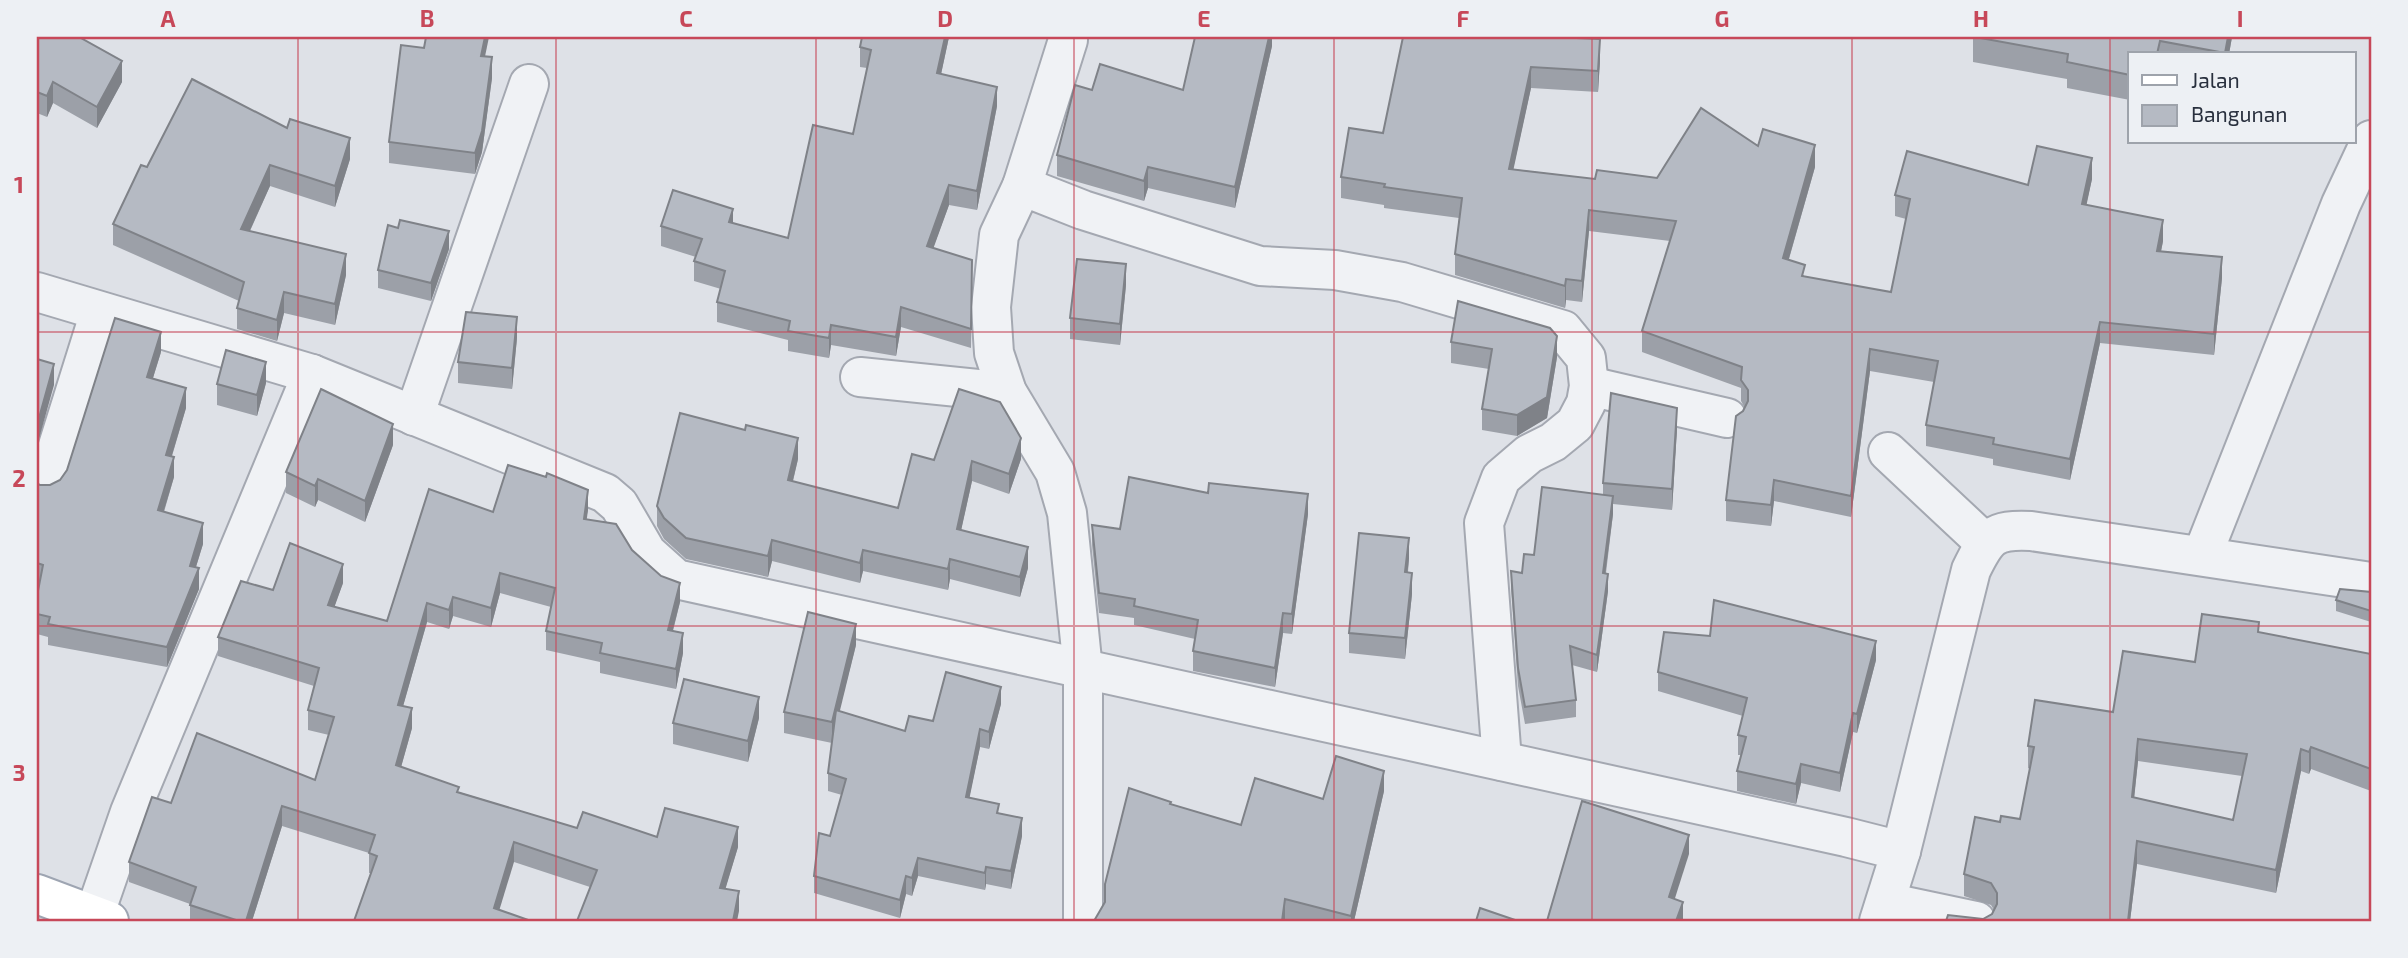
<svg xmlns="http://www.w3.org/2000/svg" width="2408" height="958" font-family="'Exo 2',sans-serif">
	<rect width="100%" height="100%" fill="#dee1e7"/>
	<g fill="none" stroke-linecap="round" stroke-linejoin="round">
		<g stroke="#a4a8b1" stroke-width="42">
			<g id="minor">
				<polyline points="1022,186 1068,40"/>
				<polyline points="37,292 312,374 605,493 619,505 647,553 676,579 1846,837 1901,851 1879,921"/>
				<polyline points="860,377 1007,392"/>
				<polyline points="1589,386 1727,418"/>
				<polyline points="414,416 529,84"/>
				<polyline points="1888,452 1984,542"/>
				<polyline points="46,484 100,312"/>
				<polyline points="2202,556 2341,204 2371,140"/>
				<path d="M 1901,851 L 1971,570 C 1987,537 1993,529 2031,531 L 2371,582"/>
				<polyline points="1886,902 1976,921"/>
				<polyline points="94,916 130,812 312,374"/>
				<polyline points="1083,921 1083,670 1067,513 1055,472 1007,392 994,353 991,307 999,235 1022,186 1083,210 1260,266 1335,270 1402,282 1563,330 1586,358 1589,386 1586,403 1575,424 1553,442 1529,454 1501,478 1484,523 1502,761"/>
			</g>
		</g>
		<g stroke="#9ea5b2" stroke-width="42">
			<polyline id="major" points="37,894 109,921"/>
		</g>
		<use href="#minor" stroke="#f0f2f5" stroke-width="38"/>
		<use href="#major" stroke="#fff" stroke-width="38"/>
	</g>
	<g fill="#9ca0a8" fill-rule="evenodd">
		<polygon points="37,37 122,82 97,128 53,103 47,117 37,113"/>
		<polygon points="857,37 949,37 941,74 997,106 977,210 949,205 933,248 972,260 971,348 901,327 896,356 831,345 829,358 788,351 788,340 717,322 717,302 721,289 694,281 694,261 696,257 661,246 661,226 733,223 788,238 853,134 867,68 860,67 860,47 862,38"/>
		<polygon points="1272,37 1272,46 1235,208 1148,188 1144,201 1057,176 1057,155 1092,90 1183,90"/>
		<polygon points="1403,37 1585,37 1584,38 1600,60 1598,92 1531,88 1513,169 1595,179 1657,178 1758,146 1815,167 1789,259 1805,277 1891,292 1906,219 1895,216 1895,195 2092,179 2086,205 2163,241 2161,251 2222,278 2214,355 2100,343 2070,480 1993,465 1993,459 1926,446 1926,425 1934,382 1870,371 1851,517 1774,501 1771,526 1726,521 1726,500 1743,411 1745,408 1741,401 1741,388 1642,352 1642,331 1670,241 1589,231 1582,302 1566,300 1565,308 1455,275 1455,254 1459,218 1384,208 1384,205 1341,198 1341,177 1383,133"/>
		<polygon points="1973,37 2232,37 2229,54 2130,54 2130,100 2067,88 2067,79 1973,62"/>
		<polygon points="485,56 492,78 482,152 475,174 389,163 389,142"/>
		<polygon points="287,128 350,159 335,207 270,186 250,231 346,275 335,325 284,313 277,341 237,329 237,308 239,301 113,245 113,224 147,167"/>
		<polygon points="449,249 431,301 378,288 378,270"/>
		<polygon points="1126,285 1120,345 1070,339 1070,318"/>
		<polygon points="517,338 512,389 458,383 458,362"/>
		<polygon points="1451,342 1557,357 1547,418 1517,436 1482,430 1482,409 1489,369 1451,363"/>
		<polygon points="161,352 153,378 186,408 172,456 174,477 164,512 203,544 196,567 199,589 167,667 48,645 48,637 37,634 37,596 39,584 37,583 37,483 40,485 50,485 60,480"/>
		<polygon points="266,383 257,416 217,405 217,384"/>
		<polygon points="1677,429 1672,510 1613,504 1613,514 1606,573 1608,591 1597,672 1572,665 1576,700 1576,717 1525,724 1518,686 1511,589 1511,571 1522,573 1534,555 1603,495 1603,483"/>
		<polygon points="393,445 365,522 318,500 315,507 286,493 286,472"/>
		<polygon points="798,459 793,481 898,508 934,460 1021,459 1009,494 972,481 961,530 1028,568 1020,597 950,579 948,590 863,571 860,583 772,561 768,577 686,559 664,539 657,526 657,506"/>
		<polygon points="588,510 586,519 632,550 680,602 673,631 683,653 676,689 600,673 600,662 546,650 546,631 551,607 500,593 491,627 453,616 449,629 427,622 403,706 412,728 401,767 459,792 577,828 738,847 725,889 739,911 590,887 514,862 371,873 369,873 369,853 282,826 252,921 190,921 190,904 129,882 129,862 171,803 315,780 329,735 308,730 308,710 314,686 218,656 218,637 273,590 343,583 334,607 387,621 493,512"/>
		<polygon points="1308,514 1292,634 1283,633 1275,687 1193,671 1193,651 1195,639 1134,625 1134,618 1099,613 1092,545 1092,525 1120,529"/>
		<polygon points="1409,559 1408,572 1412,594 1405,659 1349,653 1349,633"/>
		<polygon points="2371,592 2371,622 2336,611 2336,600"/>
		<path d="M 2259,633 L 2371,654 L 2371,791 L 2311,769 L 2309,774 L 2301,771 L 2276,893 L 2137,864 L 2130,921 L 1946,921 L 1983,919 L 1992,914 L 1994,910 L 1991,905 L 1964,896 L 1964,874 L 2000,822 L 2020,819 L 2030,769 L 2028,768 L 2028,746 L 2113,712 L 2195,662 ZM 2138,761 L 2242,776 L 2233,820 L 2134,797 Z"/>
		<polygon points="856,645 839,711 905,731 933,721 1001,704 989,749 980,747 969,798 999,813 1022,836 1011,889 986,884 985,890 918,876 912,896 906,894 900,918 814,893 814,876 830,836 842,795 828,791 828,773 832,743 784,733 784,712"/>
		<polygon points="1876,660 1857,733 1853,732 1840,792 1801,783 1796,804 1737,791 1737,771 1741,755 1738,755 1738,735 1743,716 1658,691 1658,672"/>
		<polygon points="759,718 748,762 673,744 673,723"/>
		<polygon points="1384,791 1354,921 1295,921 1285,919 1105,902 1171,805 1241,825 1323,799"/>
	</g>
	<g fill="#7f8288">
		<polygon points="485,37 489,37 481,76 481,56"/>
		<polygon points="945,37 949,37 937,93 937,73"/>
		<polygon points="1269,37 1272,37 1272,46 1235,208 1235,187"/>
		<polygon points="2228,37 2232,37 2229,54 2225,54"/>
		<polygon points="1600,39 1600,60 1598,92 1598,71"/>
		<polygon points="492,57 492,78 482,152 475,174 475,153"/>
		<polygon points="122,61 122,82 97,128 97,107"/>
		<polygon points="1531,67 1531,88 1509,190 1509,169"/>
		<polygon points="53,82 53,103 47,117 47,96"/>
		<polygon points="997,87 997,106 977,210 977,191"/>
		<polygon points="350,138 350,159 335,207 335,186"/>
		<polygon points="1815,145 1815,167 1783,279 1783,258"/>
		<polygon points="2092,158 2092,179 2082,226 2082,204"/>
		<polygon points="270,165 270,186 241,250 241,229"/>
		<polygon points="1148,167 1148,188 1144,201 1144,181"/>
		<polygon points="949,185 949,205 927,266 927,246"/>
		<polygon points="733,209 733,228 729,222"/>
		<polygon points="1589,210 1589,231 1582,302 1582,281"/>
		<polygon points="2163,220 2163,241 2157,272 2157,251"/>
		<polygon points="449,231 449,249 431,301 431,283"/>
		<polygon points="346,254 346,275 335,325 335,304"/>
		<polygon points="2222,257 2222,278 2214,355 2214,334"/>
		<polygon points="1126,264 1126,285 1120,345 1120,324"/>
		<polygon points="1566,279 1566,300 1565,308 1565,286"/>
		<polygon points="284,292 284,313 277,341 277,320"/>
		<polygon points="901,307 901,327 896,356 896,337"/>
		<polygon points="517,317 517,338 512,389 512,368"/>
		<polygon points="2100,322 2100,343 2070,480 2070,459"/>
		<polygon points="831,325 831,345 829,358 829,338"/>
		<polygon points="161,332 161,352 147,397 147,377"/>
		<polygon points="1557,336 1557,357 1547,418 1517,436 1517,415"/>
		<polygon points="1870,349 1870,371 1851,517 1851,496"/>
		<polygon points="266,362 266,383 257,416 257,395"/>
		<polygon points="54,364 54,385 37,446 37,425"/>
		<polygon points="186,388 186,408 166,475 166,455"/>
		<polygon points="1677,408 1677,429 1672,510 1672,489"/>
		<polygon points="393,424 393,445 365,522 365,501"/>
		<polygon points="798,438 798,459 788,501 788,480"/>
		<polygon points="1021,438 1021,459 1009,494 1009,474"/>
		<polygon points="174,457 174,477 158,530 158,510"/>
		<polygon points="972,461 972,481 957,549 957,529"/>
		<polygon points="318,479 318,500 315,507 315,486"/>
		<polygon points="1774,480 1774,501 1771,526 1771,505"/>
		<polygon points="588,490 588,510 584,539 584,519"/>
		<polygon points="1308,494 1308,514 1292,634 1292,614"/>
		<polygon points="1613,496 1613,514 1603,591 1603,573"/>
		<polygon points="203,523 203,544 190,586 190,566"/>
		<polygon points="1409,538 1409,559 1405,593 1405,572"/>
		<polygon points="772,540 772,561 768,577 768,556"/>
		<polygon points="1028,547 1028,568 1020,597 1020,577"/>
		<polygon points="863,550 863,571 860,583 860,563"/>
		<polygon points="950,559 950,579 948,590 948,569"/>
		<polygon points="343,564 343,583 328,625 328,605"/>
		<polygon points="199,568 199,589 167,667 167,647"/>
		<polygon points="500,573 500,593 491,627 491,608"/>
		<polygon points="1412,573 1412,594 1405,659 1405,638"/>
		<polygon points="1608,574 1608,591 1597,672 1597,655"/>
		<polygon points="680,583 680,602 668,649 668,630"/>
		<polygon points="453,597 453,616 449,629 449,610"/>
		<polygon points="427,603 427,622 398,724 398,705"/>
		<polygon points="1283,613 1283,633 1275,687 1275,668"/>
		<polygon points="856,624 856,645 832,743 832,722"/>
		<polygon points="683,633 683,653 676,689 676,669"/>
		<polygon points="1876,641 1876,660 1857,733 1857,714"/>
		<polygon points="1001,687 1001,704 989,749 989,732"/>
		<polygon points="759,697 759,718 748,762 748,741"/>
		<polygon points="412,708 412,728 396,785 396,765"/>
		<polygon points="1853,713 1853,732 1840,792 1840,773"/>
		<polygon points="980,729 980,747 966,815 966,797"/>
		<polygon points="2138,739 2138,761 2132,819 2132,797"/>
		<polygon points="2311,747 2311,769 2309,774 2309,752"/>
		<polygon points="2301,749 2301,771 2276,893 2276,870"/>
		<polygon points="1801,764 1801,783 1796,804 1796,784"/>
		<polygon points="1384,771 1384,791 1354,921 1351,921 1351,916"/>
		<polygon points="282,806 282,826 252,921 246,921"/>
		<polygon points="1022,818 1022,836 1011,889 1011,871"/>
		<polygon points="738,827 738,847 720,907 720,888"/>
		<polygon points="1689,835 1689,854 1669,917 1669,897"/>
		<polygon points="2137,841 2137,864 2130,921 2128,921"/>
		<polygon points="514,842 514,862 496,921 494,908"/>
		<polygon points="918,858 918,876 912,896 912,878"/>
		<polygon points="986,867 986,884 985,890 985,873"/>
		<polygon points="906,876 906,894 900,918 900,900"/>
		<polygon points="739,891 739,911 737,921 733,921"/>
		<polygon points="1285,899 1285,921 1282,921"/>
		<polygon points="1683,902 1683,921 1676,921"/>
	</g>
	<g fill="#b5bac3" stroke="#7f8288" stroke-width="2" fill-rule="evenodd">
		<polygon points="37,37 79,37 122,61 97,107 53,82 47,96 37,92"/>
		<polygon points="426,37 485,37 481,56 492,57 482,131 475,153 389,142 401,45 424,48"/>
		<polygon points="862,37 945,37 937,73 997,87 977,191 949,185 927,246 972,260 971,329 901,307 896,337 831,325 829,338 788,331 790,321 717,302 725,271 694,261 702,239 661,226 673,190 733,209 729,222 788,238 813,125 853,134 871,50 860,47"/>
		<polygon points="1195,37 1269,37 1235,187 1148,167 1144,181 1057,155 1075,85 1092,90 1100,64 1183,90"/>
		<polygon points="1403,37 1577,37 1577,38 1600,39 1598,71 1531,67 1509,169 1595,179 1597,170 1657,178 1701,108 1758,146 1763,129 1815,145 1783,258 1805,265 1802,276 1891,292 1910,199 1895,195 1907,151 2028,185 2037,146 2092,158 2082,204 2163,220 2157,251 2222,257 2214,334 2100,322 2070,459 1993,444 1994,438 1926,425 1938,361 1870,349 1851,496 1774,480 1771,505 1726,500 1736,416 1743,411 1748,401 1748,390 1741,380 1742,367 1642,331 1676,221 1589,210 1582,281 1566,279 1565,286 1455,254 1462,198 1384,187 1385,184 1341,177 1349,128 1383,133"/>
		<polygon points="1975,37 2228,37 2225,53 2160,41 2157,54 2130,54 2130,75 2067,62 2068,54"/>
		<polygon points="192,79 287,128 290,119 350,138 335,186 270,165 241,229 346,254 335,304 284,292 277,320 237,308 244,282 113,224 141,165 147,167"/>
		<polygon points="400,220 449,231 431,283 378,270 388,225 398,228"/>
		<polygon points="1077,259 1126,264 1120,324 1070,318"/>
		<polygon points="1458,301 1550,328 1557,336 1547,397 1517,415 1482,409 1492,349 1451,342"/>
		<polygon points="466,312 517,317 512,368 458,362"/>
		<polygon points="115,318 161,332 147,377 186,388 166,455 174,457 158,510 203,523 190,566 199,568 167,647 48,624 50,617 37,614 37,596 43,565 37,563 37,483 40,485 50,485 60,480 67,470"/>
		<polygon points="226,350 266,362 257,395 217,384"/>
		<polygon points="37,359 54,364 37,425"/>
		<polygon points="321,389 393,424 365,501 318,479 315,486 286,472"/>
		<polygon points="959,389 1000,402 1021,438 1009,474 972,461 957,529 1028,547 1020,577 950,559 948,569 863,550 860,563 772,540 768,556 686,538 664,518 657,506 680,413 745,430 746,425 798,438 788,480 898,508 912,454 934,460"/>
		<polygon points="1611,393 1677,408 1672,489 1603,483"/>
		<polygon points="508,465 546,477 547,473 588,490 584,519 616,524 632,550 661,576 680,583 668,630 683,633 676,669 600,653 602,643 546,631 555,588 500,573 491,608 453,597 449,610 427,603 398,705 412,708 396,765 459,787 457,792 577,828 583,812 657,837 665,808 738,827 720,888 739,891 733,921 577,921 597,870 514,842 494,908 531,921 354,921 377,856 369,853 375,835 282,806 246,921 239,921 190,905 196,887 129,862 152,797 171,803 197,733 315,780 334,717 308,710 319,668 218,637 241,581 273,590 290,543 343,564 328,605 387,621 429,489 493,512"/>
		<polygon points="1129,477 1208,493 1209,483 1308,494 1292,614 1283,613 1275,668 1193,651 1198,620 1134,606 1135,599 1099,593 1092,525 1120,529"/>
		<polygon points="1542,487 1613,496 1603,573 1608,574 1597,655 1570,646 1576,700 1525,707 1518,668 1511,571 1522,573 1524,554 1534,555"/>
		<polygon points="1359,533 1409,538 1405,572 1412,573 1405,638 1349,633"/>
		<polygon points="2340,589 2371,592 2371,611 2336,600"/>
		<polygon points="1714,600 1876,641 1857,714 1853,713 1840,773 1801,764 1796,784 1737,771 1746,737 1738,735 1747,698 1658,672 1664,632 1710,636"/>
		<polygon points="808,612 856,624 832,722 784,712"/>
		<path d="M 2202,614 L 2259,622 L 2258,632 L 2371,654 L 2371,769 L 2311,747 L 2309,752 L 2301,749 L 2276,870 L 2137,841 L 2128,921 L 1946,921 L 1948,915 L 1983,919 L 1992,914 L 1997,904 L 1997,893 L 1991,883 L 1964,874 L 1975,817 L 2000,822 L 2001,816 L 2020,819 L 2034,747 L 2028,746 L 2035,700 L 2113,712 L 2123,651 L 2195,662 ZM 2138,739 L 2247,754 L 2233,820 L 2132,797 Z"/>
		<polygon points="946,672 1001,687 989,732 980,729 966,797 999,804 997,813 1022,818 1011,871 986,867 985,873 918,858 912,878 906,876 900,900 814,876 819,833 830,836 846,779 828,773 836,710 905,731 909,716 933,721"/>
		<polygon points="684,679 759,697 748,741 673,723"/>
		<polygon points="1336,756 1384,771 1351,916 1285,899 1282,921 1094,921 1105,902 1105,884 1129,788 1171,802 1170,804 1241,825 1255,778 1323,799"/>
		<polygon points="1582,801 1689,835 1669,897 1683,902 1676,921 1547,921"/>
		<polygon points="1480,908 1518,921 1476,921"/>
	</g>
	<path fill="none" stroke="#c74859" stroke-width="2" stroke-opacity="0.55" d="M 298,37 L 298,921M 556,37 L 556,921M 816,37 L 816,921M 1074,37 L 1074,921M 1334,37 L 1334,921M 1592,37 L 1592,921M 1852,37 L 1852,921M 2110,37 L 2110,921M 37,332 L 2371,332M 37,626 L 2371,626"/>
	<rect width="2408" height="958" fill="none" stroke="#edf0f4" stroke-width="77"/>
	<rect x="2128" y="52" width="228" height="91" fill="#edf0f4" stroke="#9ea3ab" stroke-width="2"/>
	<rect x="2142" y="75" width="35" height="10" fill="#ffffff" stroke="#9ea3ab" stroke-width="2"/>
	<text x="2191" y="88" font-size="21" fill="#282f3d">Jalan</text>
	<rect x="2142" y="105" width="35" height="21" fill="#b5bac3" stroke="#9ea3ab" stroke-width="2"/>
	<text x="2191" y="122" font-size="21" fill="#282f3d">Bangunan</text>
	<rect x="38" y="38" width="2332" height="882" fill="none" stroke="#c74859" stroke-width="2.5"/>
	<g font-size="23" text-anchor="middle" font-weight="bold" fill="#c74859">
		<text x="168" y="27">A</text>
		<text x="427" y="27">B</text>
		<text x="686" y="27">C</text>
		<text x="945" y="27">D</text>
		<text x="1204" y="27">E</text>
		<text x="1463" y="27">F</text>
		<text x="1722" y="27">G</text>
		<text x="1981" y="27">H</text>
		<text x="2240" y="27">I</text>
		<text x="19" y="193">1</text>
		<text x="19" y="487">2</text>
		<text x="19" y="781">3</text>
	</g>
</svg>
